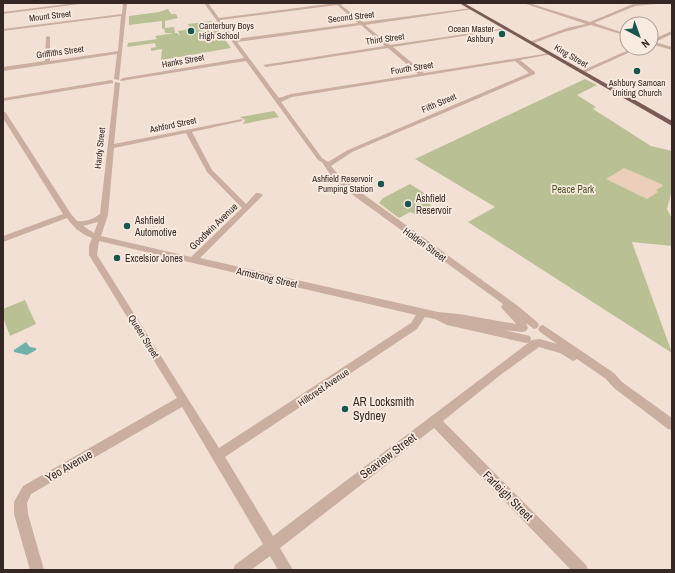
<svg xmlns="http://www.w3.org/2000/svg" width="675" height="573" font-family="'Archivo Narrow',sans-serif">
	<rect width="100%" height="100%" fill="#f2e0d5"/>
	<g fill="#b9c194">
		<polygon points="168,9 171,14 176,14 178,18 165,21 165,28 174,27 175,33 177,33 180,36 178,31 190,29 188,24 212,21 231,48 161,60 162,49 151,51 151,48 156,47 155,43 127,47 128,43 157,39 155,36 174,33 165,33 164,28 162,29 162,21 129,25 129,16 159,12"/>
		<polygon points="585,79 597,85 577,95 596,107 593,109 651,146 672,151 672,190 667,209 672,219 672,246 632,242 672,353 468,222 495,207 415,159"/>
		<polygon points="274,111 279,117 243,124 245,120 240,117"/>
		<polygon points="410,184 432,198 430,206 437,211 432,209 420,216 410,212 399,218 379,203 383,198"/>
		<polygon points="25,300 36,324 10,336 3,317 3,309"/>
	</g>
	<polygon fill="#ebcfba" points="624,168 661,184 663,186 656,190 658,192 647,199 606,179"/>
	<polygon fill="#72b1aa" points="26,342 30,347 36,348 36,350 27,355 14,352 14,350"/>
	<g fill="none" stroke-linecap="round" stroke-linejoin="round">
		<g fill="#caaea0" fill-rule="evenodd">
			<polygon points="75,3 87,3 3,14 3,12"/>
			<polygon points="123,3 127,3 119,80 114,79 117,54 3,71 3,67 45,61 46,37 48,36 50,37 50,61 118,51 121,16 3,31 3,29 122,14"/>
			<path d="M 204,3 L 208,3 L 219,18 L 335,3 L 347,3 L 341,5 L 363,22 L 472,8 L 474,9 L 365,25 L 390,45 L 506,28 L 508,29 L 393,47 L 424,73 L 550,53 L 552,54 L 520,60 L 535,72 L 535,74 L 352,152 L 331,166 L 341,178 L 518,306 L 537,322 L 539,325 L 537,328 L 534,329 L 526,323 L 528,328 L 526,331 L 523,332 L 504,330 L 530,336 L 531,339 L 530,342 L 526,343 L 447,325 L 435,319 L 425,317 L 417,329 L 225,457 L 273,536 L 532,340 L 540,339 L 557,344 L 540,332 L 538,329 L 540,326 L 543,325 L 614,373 L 622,382 L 672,418 L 672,430 L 668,429 L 614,388 L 606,379 L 577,359 L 573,361 L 560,353 L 539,347 L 503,373 L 443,421 L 586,565 L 588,570 L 571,570 L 434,428 L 280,548 L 293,570 L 278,570 L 270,556 L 251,570 L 233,570 L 235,565 L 263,544 L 182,407 L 31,494 L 27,503 L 28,514 L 44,570 L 30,570 L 14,514 L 14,502 L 23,486 L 177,398 L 89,255 L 89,246 L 92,238 C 81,234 73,227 67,218 L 3,242 L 3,236 L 63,214 L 3,118 L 3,111 L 6,113 L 71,214 L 77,221 C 86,222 93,219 100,214 L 115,82 L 120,83 L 114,144 L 242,119 L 242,121 L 192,132 L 212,170 L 246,204 L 256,193 L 259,193 L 263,195 L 200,258 L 438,312 L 459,314 L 516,324 C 512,318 505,313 501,307 L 503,304 L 335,182 L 322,162 L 318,160 L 246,61 L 121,81 L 120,80 L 123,78 L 244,58 ZM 337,5 L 358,23 L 235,39 L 220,20 ZM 361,25 L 385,46 L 263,65 L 266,67 L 388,48 L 418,74 L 291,94 L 279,98 L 237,42 ZM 515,61 L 529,73 L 348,150 L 328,162 L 322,158 L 281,102 L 292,97 ZM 186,133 L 207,172 L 242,208 L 191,257 L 101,236 L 108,215 L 114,148 ZM 98,222 L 94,233 L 83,226 ZM 99,241 L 416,315 L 411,323 L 219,448 L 97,255 Z"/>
			<polygon points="523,3 529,3 590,22 633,4 666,3 635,6 594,23 627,34 627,36 591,25 564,32 531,44 529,42 567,28 586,24"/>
			<polygon points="672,31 672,34 655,42 672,47 672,50 651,44 651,40"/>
			<polygon points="633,48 639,48 584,73 579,72"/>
			<polygon points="111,80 113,81 113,83 3,101 4,98"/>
		</g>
		<polygon fill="#775b54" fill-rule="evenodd" points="459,3 464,3 672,121 672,126"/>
	</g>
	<g fill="#175752" stroke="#faebe1" stroke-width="1.5">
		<circle cx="191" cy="31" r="4"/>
		<circle cx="502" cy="34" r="4"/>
		<circle cx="637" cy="71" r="4"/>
		<circle cx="381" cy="184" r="4"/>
		<circle cx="408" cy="204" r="4"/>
		<circle cx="127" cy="226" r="4"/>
		<circle cx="117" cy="258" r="4"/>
		<circle cx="345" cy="409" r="4"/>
	</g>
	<g text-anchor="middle" stroke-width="3.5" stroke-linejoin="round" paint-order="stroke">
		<g font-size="9" fill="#342724" stroke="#faebe1">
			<text transform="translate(50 16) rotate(-7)" y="3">Mount Street</text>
			<text transform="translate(351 17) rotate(-7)" y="3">Second Street</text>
			<text transform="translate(385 39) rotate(-8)" y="3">Third Street</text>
			<text transform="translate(60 52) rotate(-8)" y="3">Griffiths Street</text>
			<text transform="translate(571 56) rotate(30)" y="3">King Street</text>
			<text transform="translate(183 61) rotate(-10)" y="3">Hanks Street</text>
			<text transform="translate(412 68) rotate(-9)" y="3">Fourth Street</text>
			<text transform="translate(439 103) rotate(-23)" y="3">Fifth Street</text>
			<text transform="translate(173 125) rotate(-12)" y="3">Ashford Street</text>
			<text transform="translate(100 148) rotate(-84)" y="3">Hardy Street</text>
		</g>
		<g font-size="9" fill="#342724" stroke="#faebe1" text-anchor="end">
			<text x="199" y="29" text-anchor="start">Canterbury Boys<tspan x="199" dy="10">High School</tspan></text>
			<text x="494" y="32">Ocean Master<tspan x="494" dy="10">Ashbury</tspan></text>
			<text x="637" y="86" text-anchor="middle">Ashbury Samoan<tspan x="637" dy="10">Uniting Church</tspan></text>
			<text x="373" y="182">Ashfield Reservoir<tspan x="373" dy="10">Pumping Station</tspan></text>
		</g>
		<g font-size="10" fill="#495326" stroke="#faebe1">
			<text x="573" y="193">Peace Park</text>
		</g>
		<g font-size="10" fill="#342724" stroke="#faebe1" text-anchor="start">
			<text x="416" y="202">Ashfield<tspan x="416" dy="12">Reservoir</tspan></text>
			<text x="135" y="224">Ashfield<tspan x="135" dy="12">Automotive</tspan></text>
			<text x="125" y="262">Excelsior Jones</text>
		</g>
		<g font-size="10" fill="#342724" stroke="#faebe1">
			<text transform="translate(213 226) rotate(-44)" y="4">Goodwin Avenue</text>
			<text transform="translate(425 244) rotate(36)" y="4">Holden Street</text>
			<text transform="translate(267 277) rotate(13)" y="4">Armstrong Street</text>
			<text transform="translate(144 336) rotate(58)" y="4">Queen Street</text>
			<text transform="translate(323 387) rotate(-34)" y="4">Hillcrest Avenue</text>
		</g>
		<g font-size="12" fill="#342724" stroke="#faebe1" text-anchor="start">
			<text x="353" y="406">AR Locksmith<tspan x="353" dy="14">Sydney</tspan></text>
		</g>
		<g font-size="12" fill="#342724" stroke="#faebe1">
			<text transform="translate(388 456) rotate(-37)" y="4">Seaview Street</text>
			<text transform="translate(69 466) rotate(-30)" y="4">Yeo Avenue</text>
			<text transform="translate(508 496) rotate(45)" y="4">Farleigh Street</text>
		</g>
	</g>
	<rect width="675" height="573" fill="none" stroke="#342724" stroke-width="8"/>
	<g transform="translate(639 36) rotate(139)"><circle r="19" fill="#faebe1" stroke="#ab9d95"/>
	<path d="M0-3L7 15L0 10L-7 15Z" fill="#175752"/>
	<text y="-6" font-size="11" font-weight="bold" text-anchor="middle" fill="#342724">N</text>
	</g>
</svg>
